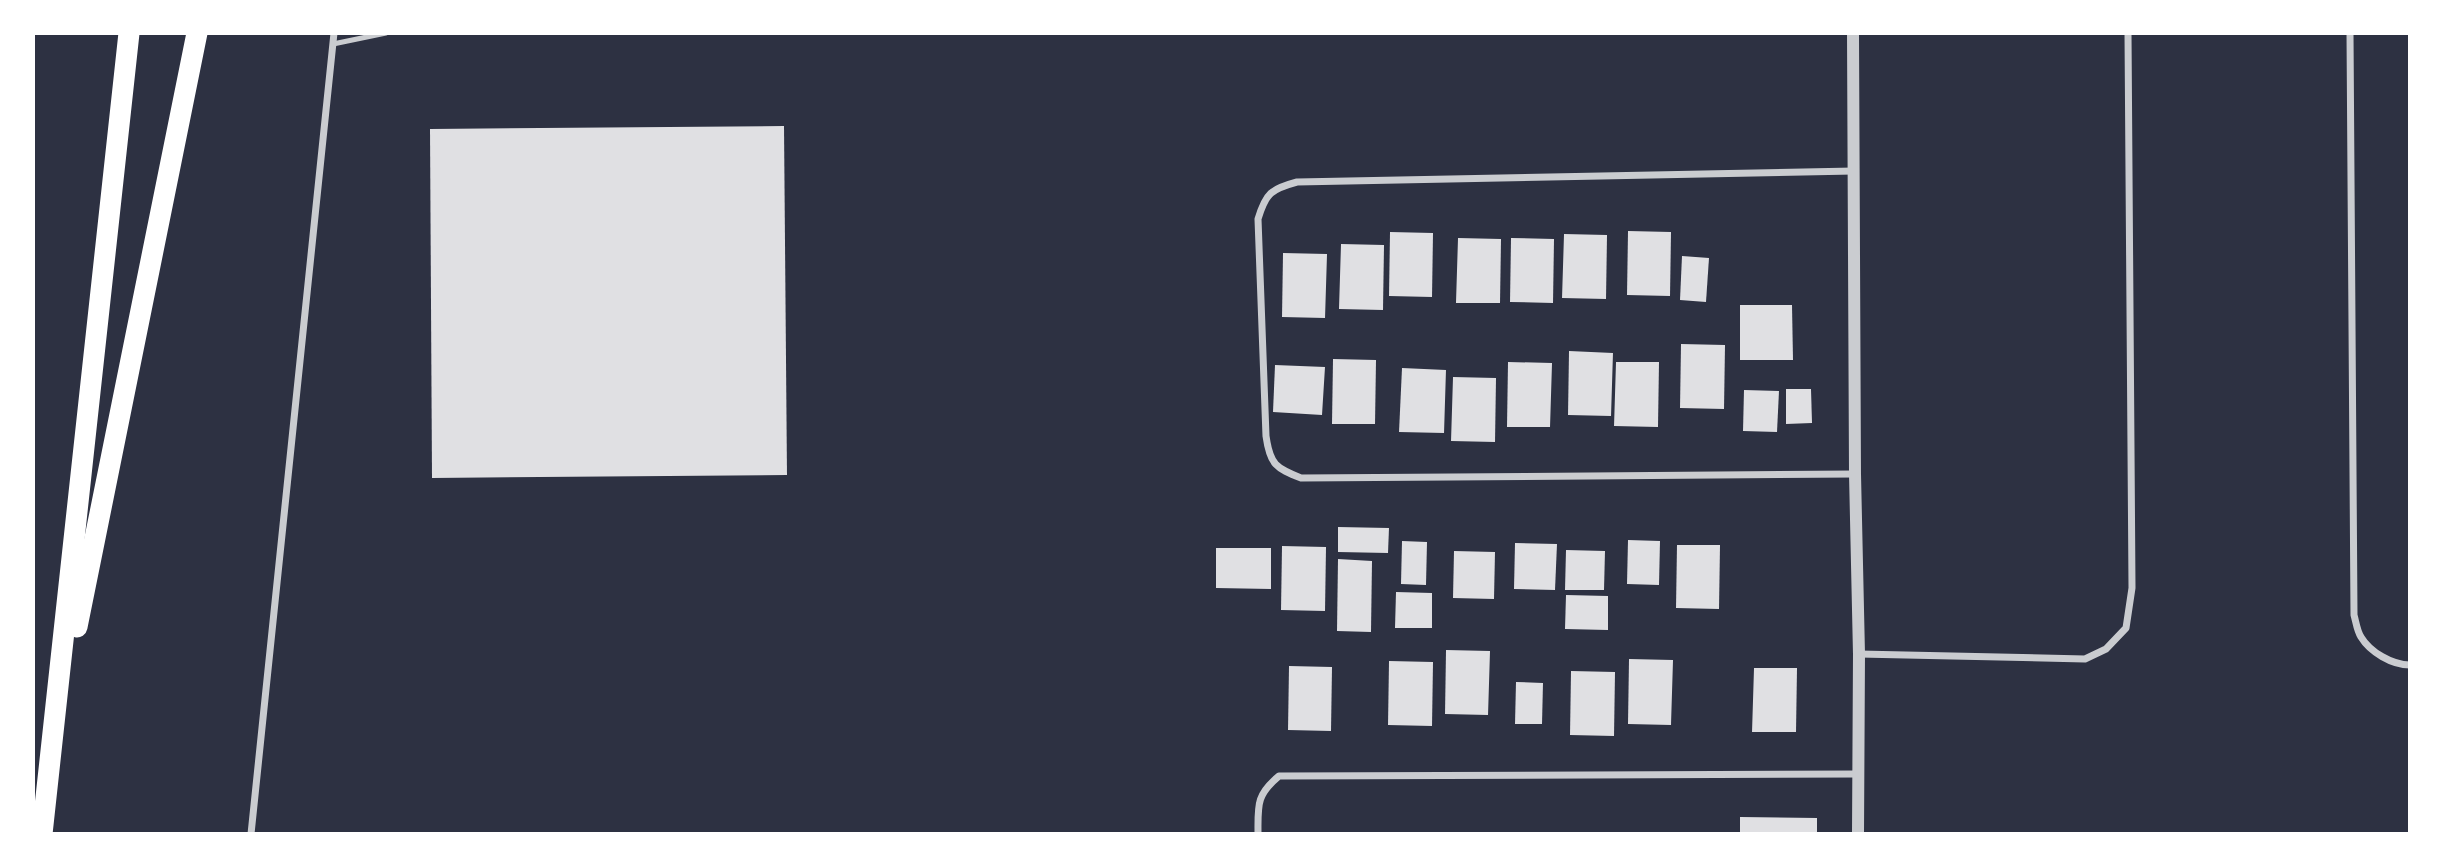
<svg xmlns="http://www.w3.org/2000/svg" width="2443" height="867" font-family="'Asap Condensed',sans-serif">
	<rect width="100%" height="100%" fill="#2d3142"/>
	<g fill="#e0e0e3">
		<polygon points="784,126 787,475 432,478 430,129"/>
		<polygon points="1628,231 1671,232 1670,296 1627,295"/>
		<polygon points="1390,232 1433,233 1432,297 1389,296"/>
		<polygon points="1564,234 1607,235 1606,299 1562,298"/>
		<polygon points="1458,238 1501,239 1500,303 1456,303"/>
		<polygon points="1511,238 1554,239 1553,303 1510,302"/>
		<polygon points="1341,244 1384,245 1383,310 1339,309"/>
		<polygon points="1283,253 1327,254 1325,318 1282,317"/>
		<polygon points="1682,256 1709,258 1706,302 1680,300"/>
		<polygon points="1740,305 1792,305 1793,360 1740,360"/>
		<polygon points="1681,344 1725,345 1724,409 1680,408"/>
		<polygon points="1569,351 1613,353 1611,416 1568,415"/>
		<polygon points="1333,359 1376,360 1375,424 1332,424"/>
		<polygon points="1508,362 1552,363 1550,427 1507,427"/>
		<polygon points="1616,362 1659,362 1658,427 1614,426"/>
		<polygon points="1275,365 1325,367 1322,415 1273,412"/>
		<polygon points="1402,368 1446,370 1444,433 1399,432"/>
		<polygon points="1453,377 1496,378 1495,442 1451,441"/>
		<polygon points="1786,389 1811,389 1812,423 1786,424"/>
		<polygon points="1744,390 1779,391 1777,432 1743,431"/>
		<polygon points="1338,527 1389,528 1388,553 1338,552"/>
		<polygon points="1628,540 1660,541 1659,585 1627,584"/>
		<polygon points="1402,541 1427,542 1426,585 1401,584"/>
		<polygon points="1515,543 1557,544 1555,590 1514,589"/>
		<polygon points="1677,545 1720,545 1719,609 1676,608"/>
		<polygon points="1282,546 1326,547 1325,611 1281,610"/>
		<polygon points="1216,548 1271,548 1271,589 1216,588"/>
		<polygon points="1566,550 1605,551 1604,590 1565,590"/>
		<polygon points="1454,551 1495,552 1494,599 1453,598"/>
		<polygon points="1338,559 1372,561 1371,632 1337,631"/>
		<polygon points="1396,592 1432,593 1432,628 1395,628"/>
		<polygon points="1566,595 1608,596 1608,630 1565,629"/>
		<polygon points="1446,650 1490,651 1488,715 1445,714"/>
		<polygon points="1629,659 1673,660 1671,725 1628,724"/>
		<polygon points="1389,661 1433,662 1432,726 1388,725"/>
		<polygon points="1289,666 1332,667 1331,731 1288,730"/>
		<polygon points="1754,668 1797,668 1796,732 1752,732"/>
		<polygon points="1571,671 1615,672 1614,736 1570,735"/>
		<polygon points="1516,682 1543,683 1542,724 1515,724"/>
		<polygon points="1740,817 1817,818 1817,834 1740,834"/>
	</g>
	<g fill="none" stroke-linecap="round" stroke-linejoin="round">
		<polyline stroke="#caccd0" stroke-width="5" points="333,44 386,33"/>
		<g stroke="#caccd0" stroke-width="7">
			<path d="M 2350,33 L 2354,615 C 2356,622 2357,631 2361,637 C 2370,652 2392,665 2410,665"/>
			<path d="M 1854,171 L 1297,182 C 1271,189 1266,193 1258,219 L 1266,436 C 1270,465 1276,468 1301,478 L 1855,474"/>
			<polyline points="1859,654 2085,659 2106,649 2126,628 2132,588 2128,33"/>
			<polyline points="251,834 334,33"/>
			<path d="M 1258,834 C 1258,805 1256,795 1279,776 L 1858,774"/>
		</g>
		<polyline stroke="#caccd0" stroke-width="12" points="1853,33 1855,474 1859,654 1858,834"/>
		<g stroke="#fff" stroke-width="21">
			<polyline points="77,627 197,33"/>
			<polyline points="42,834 129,33"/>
		</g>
	</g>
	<rect width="2443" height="867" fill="none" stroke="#ffffff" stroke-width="70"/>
</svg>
